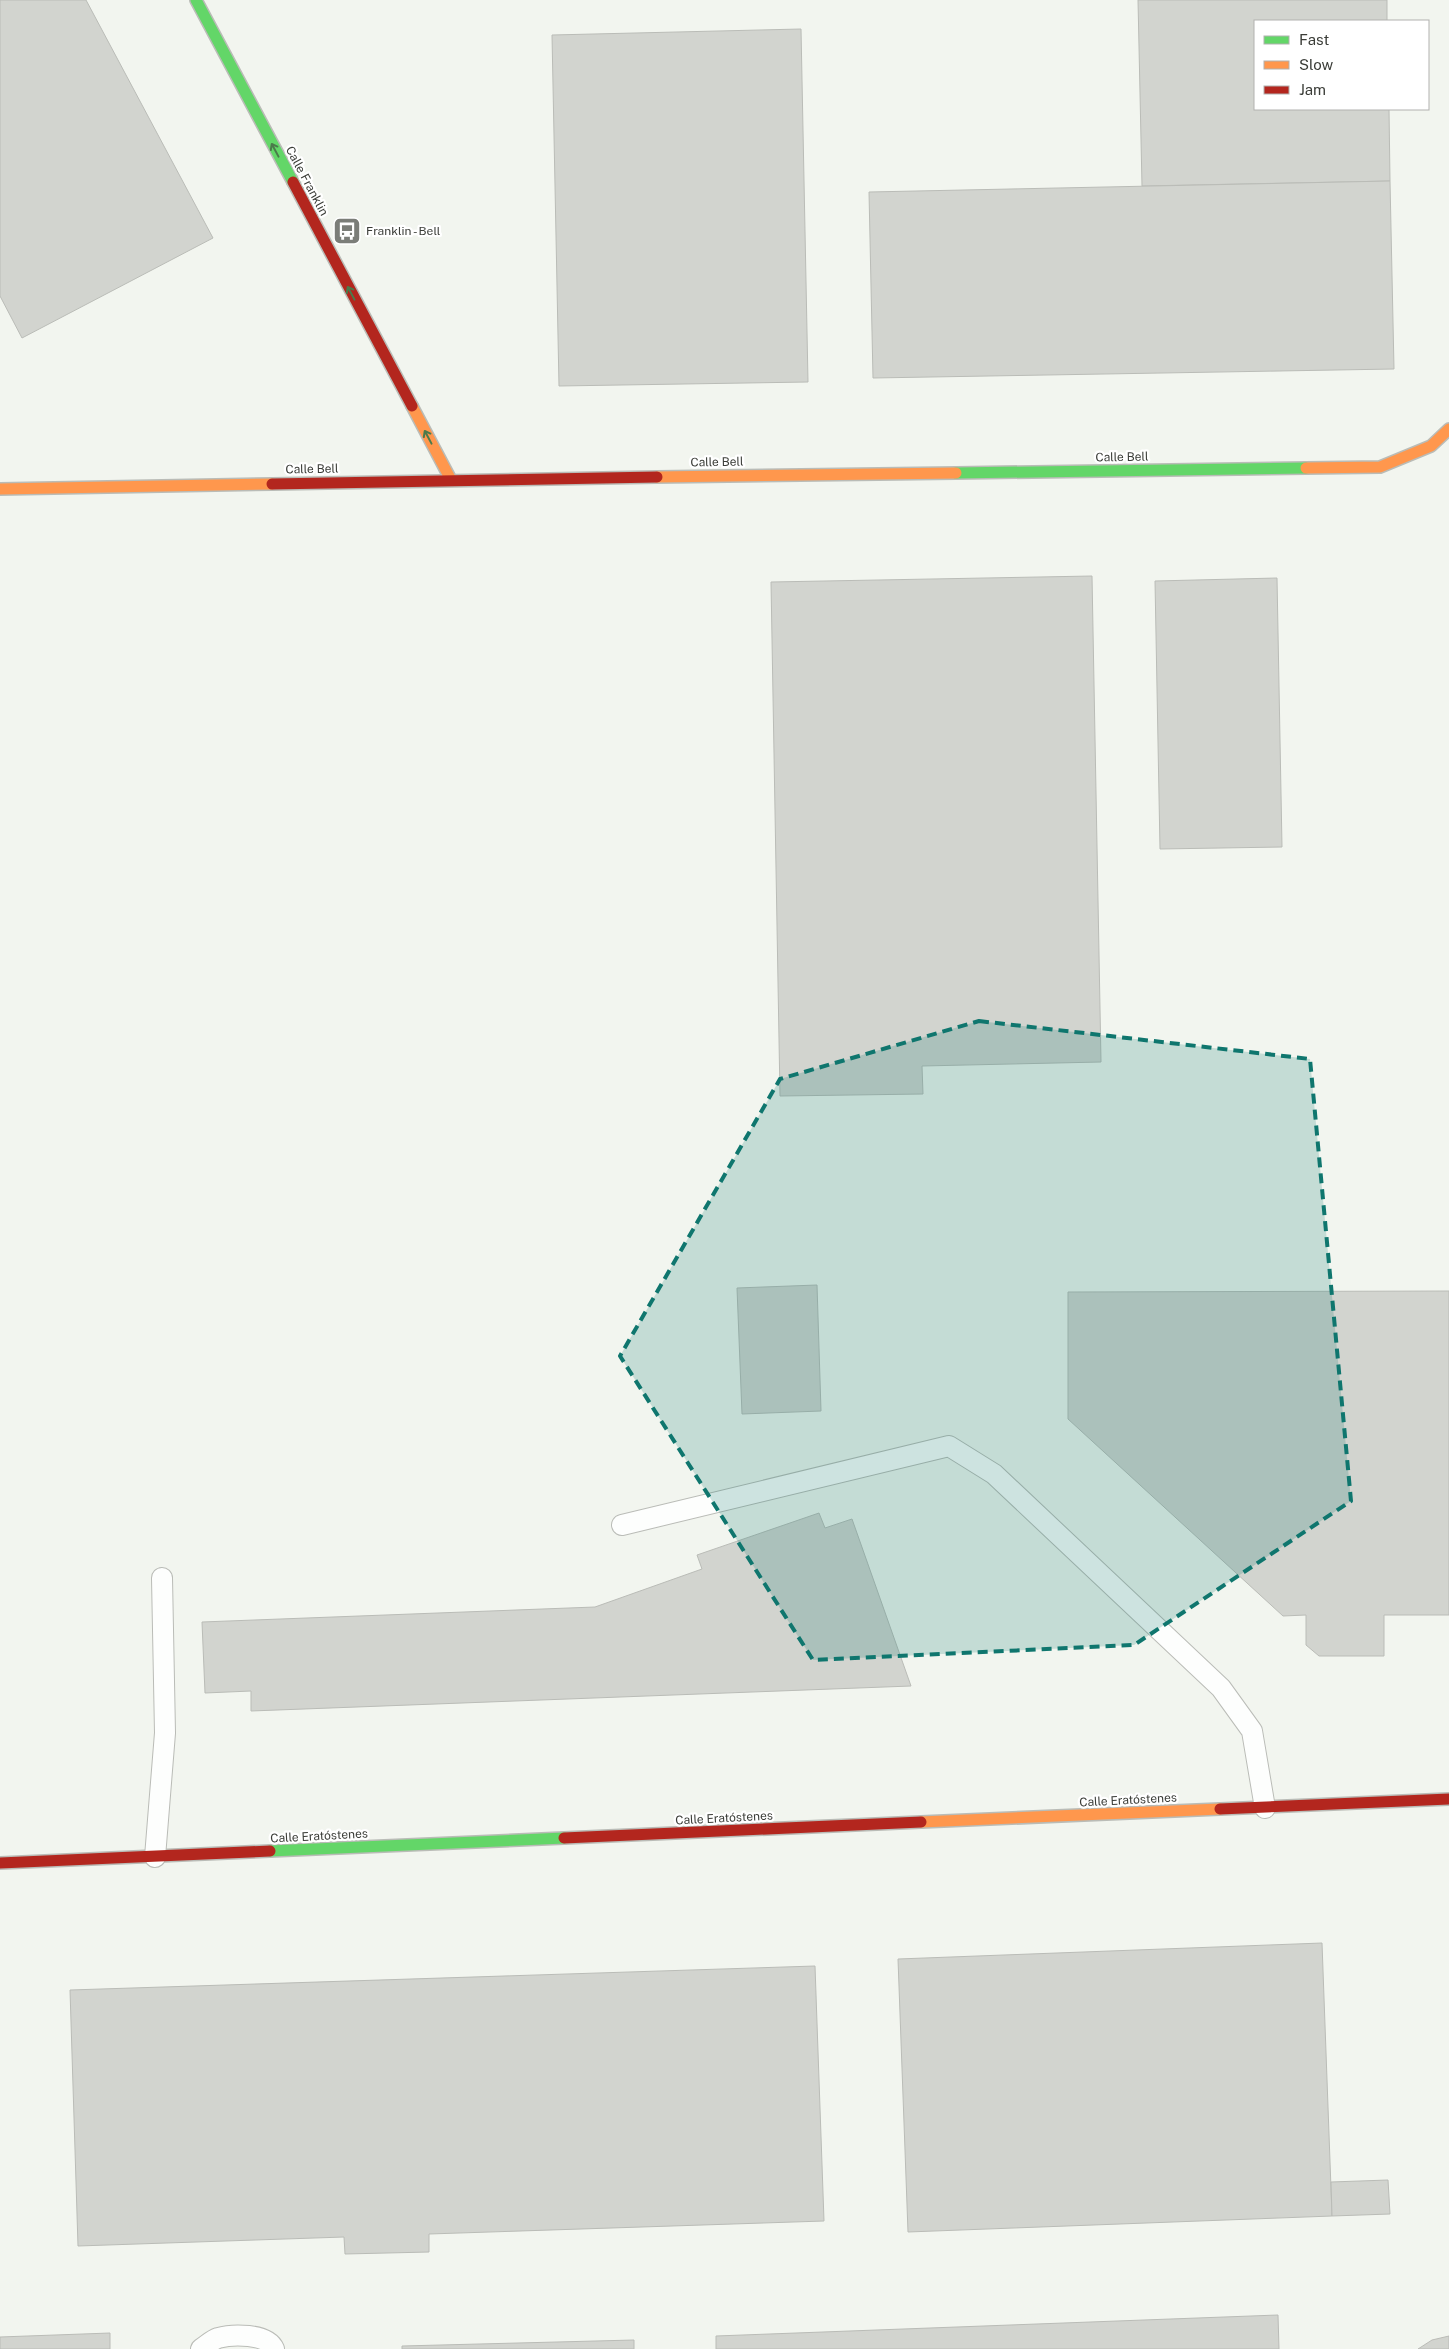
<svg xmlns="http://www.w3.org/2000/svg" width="1449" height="2349" font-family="'Public Sans',sans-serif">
	<rect width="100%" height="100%" fill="#f2f5ef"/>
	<g fill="#d2d4cf" stroke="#babcb7">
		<polygon points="0,0 86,0 213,238 22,338 0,296"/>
		<polygon points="1138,0 1387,0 1387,21 1255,21 1255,109 1389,109 1390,181 1142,186"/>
		<polygon points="801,29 808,382 559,386 552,35"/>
		<polygon points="1390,181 1394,369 873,378 869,192"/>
		<polygon points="1092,576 1101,1062 922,1066 923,1094 780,1096 771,582"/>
		<polygon points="1277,578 1282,847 1160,849 1155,581"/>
		<polygon points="817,1285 821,1411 742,1414 737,1288"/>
		<polygon points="1449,1291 1449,1615 1384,1615 1384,1656 1319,1656 1306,1645 1306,1615 1283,1616 1068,1419 1068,1292"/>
		<polygon points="819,1513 825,1528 852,1519 911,1686 251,1711 251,1691 205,1693 202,1622 595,1607 702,1569 697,1555"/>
		<polygon points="1322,1943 1332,2216 908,2232 898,1959"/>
		<polygon points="815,1966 824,2221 429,2234 429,2252 345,2254 344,2237 78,2246 70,1990"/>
		<polygon points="1388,2180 1390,2214 1332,2216 1331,2182"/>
		<polygon points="1278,2315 1279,2349 716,2349 716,2336"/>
		<polygon points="110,2333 110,2349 0,2349 0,2337"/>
		<polygon points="1449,2336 1449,2349 1418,2349 1432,2340"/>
		<polygon points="634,2340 634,2349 402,2349 402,2346"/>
	</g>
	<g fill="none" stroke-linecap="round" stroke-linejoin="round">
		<g stroke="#babcb7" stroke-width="22">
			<g id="lane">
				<polyline points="622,1525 949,1446 994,1474 1221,1688 1252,1731 1265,1808"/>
				<polyline points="155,1857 165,1733 162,1578"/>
				<path d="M 201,2349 C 207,2345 212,2340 218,2338 C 232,2334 267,2333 274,2349"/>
			</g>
		</g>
		<g stroke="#babcb7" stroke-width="14">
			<g id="fast">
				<polyline points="196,0 293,182"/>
				<polyline points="956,473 1306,468"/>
				<polyline points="270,1851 564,1838"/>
			</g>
		</g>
		<g stroke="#babcb7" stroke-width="14">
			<g id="slow">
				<polyline points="412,406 451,480"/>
				<polyline points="1306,468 1380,467 1431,446 1449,429"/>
				<polyline points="657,477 956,473"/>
				<polyline points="0,489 272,484"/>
				<polyline points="921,1822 1220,1809"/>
			</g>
		</g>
		<g stroke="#babcb7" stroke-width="14">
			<g id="jam">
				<polyline points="293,182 412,406"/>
				<polyline points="272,484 657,477"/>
				<polyline points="1220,1809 1449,1799"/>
				<polyline points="564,1838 921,1822"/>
				<polyline points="0,1863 270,1851"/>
			</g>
		</g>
		<use href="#lane" stroke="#fdfefd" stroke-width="20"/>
		<use href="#fast" stroke="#63d668" stroke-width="11"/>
		<use href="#slow" stroke="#ff974d" stroke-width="11"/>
		<use href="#jam" stroke="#b3261e" stroke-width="11"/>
	</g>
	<defs><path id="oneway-shaft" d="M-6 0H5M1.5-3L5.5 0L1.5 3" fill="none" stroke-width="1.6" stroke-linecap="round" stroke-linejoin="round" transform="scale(1.25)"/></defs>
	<g stroke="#4b7a4b">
		<use href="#oneway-shaft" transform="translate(275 150) rotate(-118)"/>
		<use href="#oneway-shaft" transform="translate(351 293) rotate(-118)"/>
		<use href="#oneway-shaft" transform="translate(428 437) rotate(-118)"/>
	</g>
	<path fill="#0f766e" fill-opacity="0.2" stroke="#0f766e" stroke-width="4" stroke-dasharray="10 6" stroke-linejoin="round" d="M 979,1021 L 1310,1059 L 1351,1501 L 1134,1645 L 813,1660 L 620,1356 L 780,1079 Z"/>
	<defs>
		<g id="bus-square" transform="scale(1.4375)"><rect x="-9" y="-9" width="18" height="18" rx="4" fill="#7b7d78" stroke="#fff"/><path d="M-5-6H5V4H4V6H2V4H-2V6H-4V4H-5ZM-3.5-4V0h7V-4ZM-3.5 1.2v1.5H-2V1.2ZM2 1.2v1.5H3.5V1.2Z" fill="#fff"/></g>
	</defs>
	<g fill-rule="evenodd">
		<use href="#bus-square" x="347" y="231"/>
	</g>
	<g text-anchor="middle" stroke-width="4.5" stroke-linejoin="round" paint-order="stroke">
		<g font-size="12" fill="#3b3d38" stroke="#fff">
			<text transform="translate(307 181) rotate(62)" y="4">Calle Franklin</text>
			<text transform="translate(1122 457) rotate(-1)" y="4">Calle Bell</text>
			<text transform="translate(717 462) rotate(-1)" y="4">Calle Bell</text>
			<text transform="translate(312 469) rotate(-1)" y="4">Calle Bell</text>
			<text transform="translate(1128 1800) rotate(-3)" y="4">Calle Eratóstenes</text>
			<text transform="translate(724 1818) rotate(-3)" y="4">Calle Eratóstenes</text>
			<text transform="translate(319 1836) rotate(-3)" y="4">Calle Eratóstenes</text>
		</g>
		<g font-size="12" fill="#3b3d38" stroke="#fff" text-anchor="start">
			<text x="366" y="235">Franklin - Bell</text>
		</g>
	</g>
	<rect x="1254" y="20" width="175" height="90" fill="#ffffff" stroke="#b1b1af"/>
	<rect x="1264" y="36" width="25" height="8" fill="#63d668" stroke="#b1b1af"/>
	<text x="1299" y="45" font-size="15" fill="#3b3d38">Fast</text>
	<rect x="1264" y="61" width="25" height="8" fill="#ff974d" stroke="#b1b1af"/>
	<text x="1299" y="70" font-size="15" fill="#3b3d38">Slow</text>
	<rect x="1264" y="86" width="25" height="8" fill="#b3261e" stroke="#b1b1af"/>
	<text x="1299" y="95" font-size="15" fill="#3b3d38">Jam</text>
</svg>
